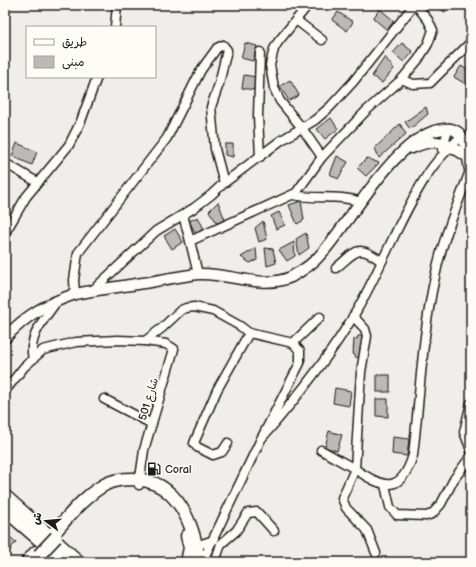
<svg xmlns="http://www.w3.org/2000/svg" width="476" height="567" font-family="'Balsamiq Sans','Playpen Sans Arabic',sans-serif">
	<rect width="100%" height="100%" fill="#f0eeea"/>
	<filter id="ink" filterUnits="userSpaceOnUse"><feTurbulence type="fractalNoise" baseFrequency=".025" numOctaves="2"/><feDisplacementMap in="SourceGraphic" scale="8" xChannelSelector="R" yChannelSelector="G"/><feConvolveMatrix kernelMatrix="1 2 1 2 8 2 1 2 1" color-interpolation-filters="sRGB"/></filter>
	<g filter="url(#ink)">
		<g fill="#bbbab6" stroke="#1c1c1c">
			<polygon points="433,5 449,5 445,12"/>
			<polygon points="380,9 394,21 387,30 373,18"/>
			<polygon points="338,12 353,22 347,31 332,20"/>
			<polygon points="245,43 257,46 253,61 241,58"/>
			<polygon points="402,43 413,52 404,62 393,53"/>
			<polygon points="385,57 394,69 382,83 372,76"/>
			<polygon points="461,66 471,72 471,77 467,85 454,77"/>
			<polygon points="244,75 256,77 254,90 242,88"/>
			<polygon points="290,80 299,95 289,101 280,86"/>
			<polygon points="426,107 428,114 410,129 405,122"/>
			<polygon points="331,118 338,129 325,139 317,129"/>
			<polygon points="400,124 406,134 379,158 375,148"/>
			<polygon points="17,143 37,152 32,165 12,156"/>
			<polygon points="225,144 233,144 233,157 225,155"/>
			<polygon points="337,156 348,162 338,179 330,174"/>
			<polygon points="367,158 379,163 366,176 357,168"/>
			<polygon points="301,201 304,220 297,224 289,205"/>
			<polygon points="218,202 225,220 217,223 209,211"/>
			<polygon points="279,212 285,225 276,229 271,216"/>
			<polygon points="198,217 204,229 196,234 189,221"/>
			<polygon points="263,221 267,239 259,242 255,228"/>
			<polygon points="175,229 183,242 172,249 164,236"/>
			<polygon points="306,233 309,248 299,255 296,239"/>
			<polygon points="294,242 295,256 287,261 279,250"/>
			<polygon points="256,248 257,260 250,263 241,257"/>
			<polygon points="265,248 273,249 276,263 267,266"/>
			<polygon points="358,336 365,336 363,358 355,357 355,355 353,354 354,339 357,339"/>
			<rect x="377" y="375" width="13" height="17"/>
			<polygon points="335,388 351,391 349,406 333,403"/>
			<polygon points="376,399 388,399 388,417 376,416"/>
			<polygon points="329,431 342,435 337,451 325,447"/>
			<polygon points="393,437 409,439 407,456 392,454"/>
			<polygon points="5,533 16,542 7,553 5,551"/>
		</g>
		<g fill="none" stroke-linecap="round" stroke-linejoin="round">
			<g stroke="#1c1c1c" stroke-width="11">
				<g id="minor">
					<polyline points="308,5 278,42 274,49 270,65 274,88 280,101 302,128 322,157"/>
					<polyline points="296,20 322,40"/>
					<polyline points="115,27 117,5"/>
					<polyline points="402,79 413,84 430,83 471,42"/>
					<polyline points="442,149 449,128"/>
					<polyline points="260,157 258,116 260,52"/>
					<polyline points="5,163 37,182"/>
					<path d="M 293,195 C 316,200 339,194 361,202"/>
					<polyline points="183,215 190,241"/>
					<polyline points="5,233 26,197 69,145 81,121 97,77"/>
					<path d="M 336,268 C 356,252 357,243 381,261"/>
					<polyline points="198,274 190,241 296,193 322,157 366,111 402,79 418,60 428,44 433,30 428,20 416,5"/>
					<polyline points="93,290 156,231 194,208 211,195 224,183 280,141 315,120 330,107 353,82 414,5"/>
					<polyline points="75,294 74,280 78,253 167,138 201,70 217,48 223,45 227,50 219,84 211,107 215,149 224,183"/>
					<polyline points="293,343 320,317"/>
					<path d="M 33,359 C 27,337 45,318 57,301"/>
					<polyline points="5,391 24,367 43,350 76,342 118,340 145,341 162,328 181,310 186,308 194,307 213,311 240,326 249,333 217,390 194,443 197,447 213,455 222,452 228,443"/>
					<polyline points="104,399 152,424"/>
					<polyline points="471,403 464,432 471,450"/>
					<path d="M 261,439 C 296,399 330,357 357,310 C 383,265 400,216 429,172 C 438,158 450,148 461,136"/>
					<polyline points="321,450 355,469 361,372 367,336 365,329 353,316"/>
					<polyline points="139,485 144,450 174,349 166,344 145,341"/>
					<polyline points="385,485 390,507 397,515 426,516 432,514 441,504 454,479 471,456"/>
					<polyline points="192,547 214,540"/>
					<path d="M 376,553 L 367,530 L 346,508 L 342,498 L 355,469 C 383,488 401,495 413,455 C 420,396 422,335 435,277 C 442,240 457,206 470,171"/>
					<polyline points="202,562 261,439 300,363 300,351 293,343 249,333"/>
					<polyline points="215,562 221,544 236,531 248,513 257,512 274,531"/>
				</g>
			</g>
			<g stroke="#1c1c1c" stroke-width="13">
				<g id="major">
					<path d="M 412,148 C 438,136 446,143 468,157"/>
					<path d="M 5,338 C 26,315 46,304 75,294 C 100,289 125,286 150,282 C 166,279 182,276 198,274 C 228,272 262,290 291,277 C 302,271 314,263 322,253 C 352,220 398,132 445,129 C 450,128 454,129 459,133 C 468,142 467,160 471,173"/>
				</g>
			</g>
			<g stroke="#1c1c1c" stroke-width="15">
				<g id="highway">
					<polyline points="5,496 79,562"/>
					<polyline points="5,510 65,562"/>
					<path d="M 53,534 C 69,516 84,496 106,484 C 114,480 124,479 133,479 C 178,480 194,525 199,562"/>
					<polyline points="27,562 36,552"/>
					<polyline points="187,562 190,548 187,536"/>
				</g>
			</g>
			<use href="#minor" stroke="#fdfcf7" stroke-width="8"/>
			<use href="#major" stroke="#fdfcf7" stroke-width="10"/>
			<use href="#highway" stroke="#fdfcf7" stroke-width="12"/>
			<g stroke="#1c1c1c" stroke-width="15" stroke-linecap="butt">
				<polyline id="highway-bridge" points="39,555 56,537"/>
			</g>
			<use href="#highway-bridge" stroke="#fdfcf7" stroke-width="12"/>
		</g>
	</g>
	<defs>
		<g id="fuel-bare" transform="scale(1.08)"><path d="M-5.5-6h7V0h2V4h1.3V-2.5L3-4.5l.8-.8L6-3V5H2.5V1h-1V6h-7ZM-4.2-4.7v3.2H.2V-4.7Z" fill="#1c1c1c" stroke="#fdfcf7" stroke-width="2.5" paint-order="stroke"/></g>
	</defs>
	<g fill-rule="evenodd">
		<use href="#fuel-bare" x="154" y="469"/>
	</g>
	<g text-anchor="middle" stroke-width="3.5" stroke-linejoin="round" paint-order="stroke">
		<g font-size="11" fill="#1c1c1c" stroke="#fdfcf7">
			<text transform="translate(148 399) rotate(-73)" y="4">شارع 501</text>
		</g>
		<g font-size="11" fill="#1c1c1c" stroke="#fdfcf7" text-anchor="start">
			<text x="165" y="473">Coral</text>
		</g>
	</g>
	<rect width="476" height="567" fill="none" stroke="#fdfcf7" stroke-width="20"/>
	<rect x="10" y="10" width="456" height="547" fill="none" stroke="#1c1c1c" stroke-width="1.5" filter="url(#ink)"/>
	<rect x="26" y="26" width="130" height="52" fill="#fdfcf7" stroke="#a3a29f"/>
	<rect x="34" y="39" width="20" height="6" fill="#fdfcf7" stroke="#a3a29f"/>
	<text x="62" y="46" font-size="12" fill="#1c1c1c">طريق</text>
	<rect x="34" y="56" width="20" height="12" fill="#bbbab6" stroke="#a3a29f"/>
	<text x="62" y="66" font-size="12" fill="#1c1c1c">مبنى</text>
	<g transform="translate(46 521) rotate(286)" stroke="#fdfcf7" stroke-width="3" paint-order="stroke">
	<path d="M0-3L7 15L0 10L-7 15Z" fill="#1c1c1c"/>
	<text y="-6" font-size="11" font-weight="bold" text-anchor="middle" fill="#1c1c1c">ش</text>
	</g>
</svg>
